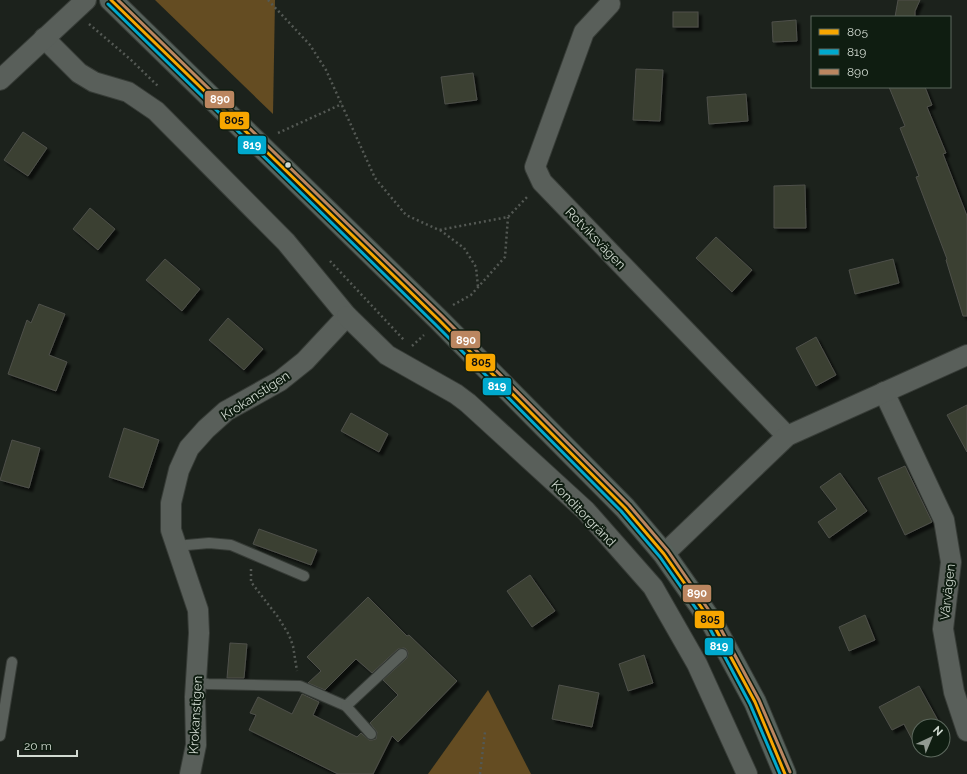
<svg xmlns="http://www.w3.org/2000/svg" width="967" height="774" font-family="Raleway,sans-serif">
	<defs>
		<filter id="shadow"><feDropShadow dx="3.5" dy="3.5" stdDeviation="1" flood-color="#0009"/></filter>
	</defs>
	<rect width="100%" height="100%" fill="#1c221c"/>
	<g fill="#644c22">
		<polygon points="155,0 275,0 273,114"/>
		<polygon points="488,690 531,774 428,774"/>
	</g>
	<g fill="#3b3f32" stroke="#4e504a" filter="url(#shadow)">
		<polygon points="898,0 920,0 915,11 915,17 895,17"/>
		<rect x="673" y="12" width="25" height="15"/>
		<polygon points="796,20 797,41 773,42 772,22"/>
		<polygon points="636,69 663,70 660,121 633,120"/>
		<polygon points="473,73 477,100 445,104 441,77"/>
		<polygon points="889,87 925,87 932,105 927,107 946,153 943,154 967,216 967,316 963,316 946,260 947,259 916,177 919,176 900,128 905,126"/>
		<polygon points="746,94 748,121 709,124 707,97"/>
		<polygon points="23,132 47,148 28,176 4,160"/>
		<polygon points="805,185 806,228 774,228 774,186"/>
		<polygon points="90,208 115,229 98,250 73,229"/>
		<polygon points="716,237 752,270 732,292 696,258"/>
		<polygon points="165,259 200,289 182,311 146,280"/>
		<polygon points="893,259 899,283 855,294 849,270"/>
		<polygon points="39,304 65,314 49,355 67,362 56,391 8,374 27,320 31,323"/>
		<polygon points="228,318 263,349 244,370 209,340"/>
		<polygon points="816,337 836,375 816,386 796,348"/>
		<polygon points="967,405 967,452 947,415"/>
		<polygon points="351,413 388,434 379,452 341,431"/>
		<polygon points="124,428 159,440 143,488 109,477"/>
		<polygon points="12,440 40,448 29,488 0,480"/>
		<polygon points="905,466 932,522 905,535 878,478"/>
		<polygon points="840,473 867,511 829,538 818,522 837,509 820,487"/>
		<polygon points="259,529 317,550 311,565 253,544"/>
		<polygon points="530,575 555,611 532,627 507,591"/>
		<polygon points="368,597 407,636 409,635 457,681 398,742 392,736 373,774 338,774 249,730 256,715 250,713 258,697 292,714 302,694 319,702 313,715 357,737 361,733 369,740 372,740 376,739 377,732 370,723 398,695 383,680 407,658 408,653 406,649 404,648 398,649 372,673 356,659 325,690 308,683 321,671 307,657"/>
		<polygon points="865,615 875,640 849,651 839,627"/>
		<polygon points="230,643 247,644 244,678 227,678"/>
		<polygon points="644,655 653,683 628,691 619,664"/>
		<polygon points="559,685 599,693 592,727 552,719"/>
		<polygon points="919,686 941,726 919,726 919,748 917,749 904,724 892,730 879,707"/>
	</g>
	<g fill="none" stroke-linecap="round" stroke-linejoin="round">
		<g stroke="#373c37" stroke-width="12">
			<g id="lane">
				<polyline points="176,546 209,543 231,545 304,576"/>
				<polyline points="196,682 208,684 300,686 346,706 402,654"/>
				<polyline points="346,706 371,734"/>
				<polyline points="0,736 12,662"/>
			</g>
		</g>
		<g stroke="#373c37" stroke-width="22">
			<g id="street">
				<polyline points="610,4 584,32 535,167 542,182 787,436"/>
				<polyline points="44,38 79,73 94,82 128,92 156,111 286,242 347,316 305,361 280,381 226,411 206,429 189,448 179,470 171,503 171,530 198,610 199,633 195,697 196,745 190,774"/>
				<polyline points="0,80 86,0"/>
				<polyline points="347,316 387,355 456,394 468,403 586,511 653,587 697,664 747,774"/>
				<polyline points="884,392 944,520 951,562 943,629 954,692 967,731"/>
				<polyline points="664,554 787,436 967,355"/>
			</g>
		</g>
		<g stroke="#373c37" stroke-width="24">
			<polyline id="secondary" points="111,0 439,320 625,508 664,554 713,624 755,702 785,774"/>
		</g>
		<g stroke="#545954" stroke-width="2.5" stroke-dasharray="2 3" stroke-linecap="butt">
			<polyline points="268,0 310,45 326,70 375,178 406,215 439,230 508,217 528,196"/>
			<polyline points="89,24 130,59 159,87"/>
			<polyline points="278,133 342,104"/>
			<polyline points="440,230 464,248 476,267 478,287"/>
			<polyline points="330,261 404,340"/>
			<polyline points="453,305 471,295 505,257 508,217"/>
			<polyline points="412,346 424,335"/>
			<polyline points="251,569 251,582 278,617 289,635 293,646 297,671"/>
			<polyline points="480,774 485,732"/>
		</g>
		<use href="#lane" stroke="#595f5a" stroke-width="10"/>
		<use href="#street" stroke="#595f5a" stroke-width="20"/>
		<use href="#secondary" stroke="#57625c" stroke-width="22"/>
		<g stroke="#0f1d11" stroke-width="6">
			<polyline id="bus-1" points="111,0 439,320 625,508 664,554 713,624 755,702 785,774"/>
		</g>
		<g stroke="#0f1d11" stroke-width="6">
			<polyline id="bus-2" points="108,4 435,324 621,511 660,557 709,627 750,704 780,774"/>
		</g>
		<g stroke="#0f1d11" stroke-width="6">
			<polyline id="bus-3" points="118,0 442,316 629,505 668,551 717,622 759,700 790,772"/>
		</g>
		<use href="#bus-1" stroke="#f7a600" stroke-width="3"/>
		<use href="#bus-2" stroke="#00a9ce" stroke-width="3"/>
		<use href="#bus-3" stroke="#bb8660" stroke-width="3"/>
	</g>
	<circle fill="#d1dad1" stroke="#0f1d11" stroke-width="1.5" cx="288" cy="165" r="3.5"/>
	<g text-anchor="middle" stroke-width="4" stroke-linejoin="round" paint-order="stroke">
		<g font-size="13" fill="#d1dad1" stroke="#0f1d11">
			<text transform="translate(596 238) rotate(46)" y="5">Rotviksvägen</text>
			<text transform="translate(255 395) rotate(-33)" y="5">Krokanstigen</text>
			<text transform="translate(584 513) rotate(46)" y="5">Konditorgränd</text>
			<text transform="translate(947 592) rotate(-84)" y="5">Vårvägen</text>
			<text transform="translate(195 715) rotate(-87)" y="5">Krokanstigen</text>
		</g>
	</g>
	<g stroke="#0f1d11" stroke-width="1.5">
		<rect x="204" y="90" width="31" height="19" rx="4" fill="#bb8660"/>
		<rect x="219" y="111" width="31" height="19" rx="4" fill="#f7a600"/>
		<rect x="237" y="135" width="30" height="20" rx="4" fill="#00a9ce"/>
		<rect x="450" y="330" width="31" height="19" rx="4" fill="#bb8660"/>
		<rect x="465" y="353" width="31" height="19" rx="4" fill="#f7a600"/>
		<rect x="482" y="377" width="30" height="19" rx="4" fill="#00a9ce"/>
		<rect x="682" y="584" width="30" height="19" rx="4" fill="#bb8660"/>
		<rect x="694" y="610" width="31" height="19" rx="4" fill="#f7a600"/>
		<rect x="704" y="637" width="30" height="19" rx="4" fill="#00a9ce"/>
	</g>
	<g font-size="11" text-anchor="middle" font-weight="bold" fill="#fff">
		<text x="220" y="103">890</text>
		<text x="252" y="149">819</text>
		<text x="466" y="344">890</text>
		<text x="497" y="390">819</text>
		<text x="697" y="597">890</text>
		<text x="719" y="650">819</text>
	</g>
	<g font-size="11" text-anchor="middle" font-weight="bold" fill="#111">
		<text x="234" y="124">805</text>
		<text x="481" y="366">805</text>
		<text x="710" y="623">805</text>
	</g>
	<rect x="811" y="16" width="140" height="72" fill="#0f1d11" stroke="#5d695e"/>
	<rect x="819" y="29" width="20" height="6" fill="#f7a600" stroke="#5d695e"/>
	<text x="847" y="36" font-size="12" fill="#d1dad1">805</text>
	<rect x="819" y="49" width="20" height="6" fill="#00a9ce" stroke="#5d695e"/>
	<text x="847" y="56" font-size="12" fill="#d1dad1">819</text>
	<rect x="819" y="69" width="20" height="6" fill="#bb8660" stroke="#5d695e"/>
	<text x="847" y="76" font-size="12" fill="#d1dad1">890</text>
	<g transform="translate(931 738) rotate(44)"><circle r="19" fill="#0f1d11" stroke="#5d695e"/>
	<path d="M0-3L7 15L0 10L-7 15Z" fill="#929a92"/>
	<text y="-6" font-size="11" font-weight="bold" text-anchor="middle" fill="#d1dad1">N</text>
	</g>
	<path d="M18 750v6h59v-6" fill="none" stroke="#d1dad1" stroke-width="2"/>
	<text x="24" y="750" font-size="12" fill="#d1dad1" stroke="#0f1d11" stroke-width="3" paint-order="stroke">20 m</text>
</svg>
